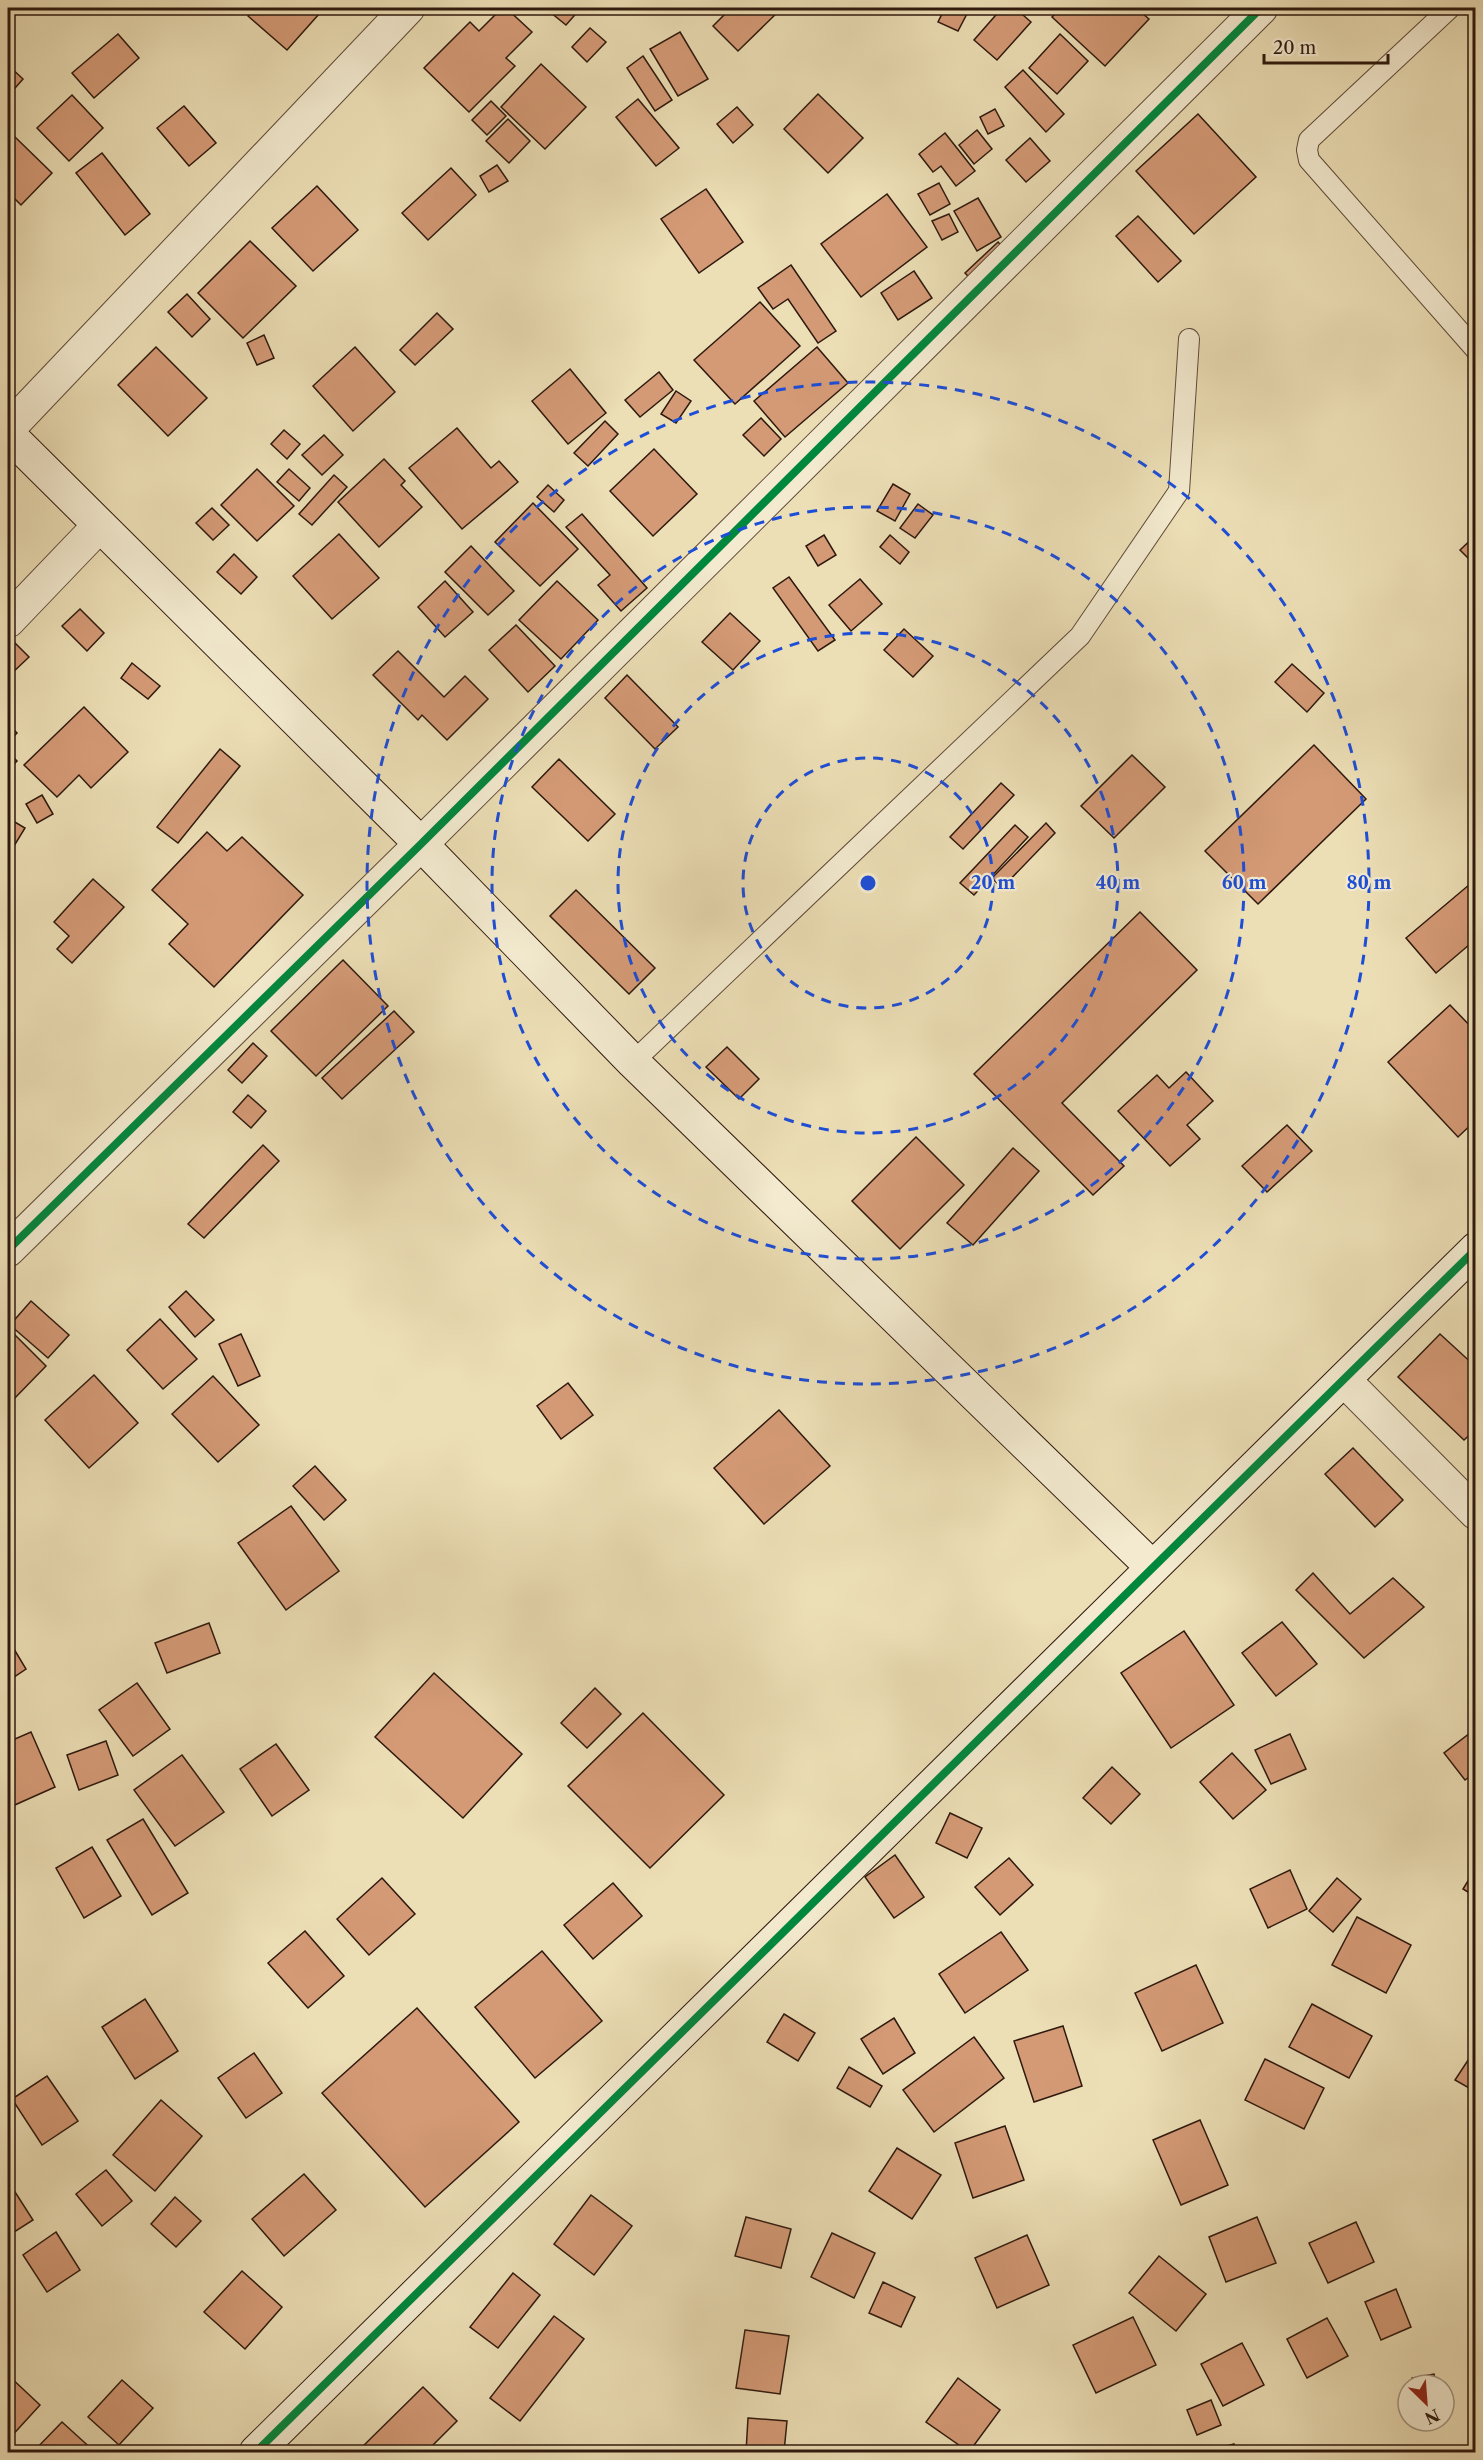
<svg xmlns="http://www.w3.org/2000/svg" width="1483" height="2460" font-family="'Libre Caslon Text',serif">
	<rect width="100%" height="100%" fill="#ecdeb5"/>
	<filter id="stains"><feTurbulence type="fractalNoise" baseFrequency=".00333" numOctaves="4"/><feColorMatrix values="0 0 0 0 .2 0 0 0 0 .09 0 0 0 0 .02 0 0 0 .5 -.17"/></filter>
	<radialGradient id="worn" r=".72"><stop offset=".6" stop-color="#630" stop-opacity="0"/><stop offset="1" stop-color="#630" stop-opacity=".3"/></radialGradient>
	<g fill="#d49a76" stroke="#2e190e" stroke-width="1.5">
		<polygon points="255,8 312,8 319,14 287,50 248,16"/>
		<polygon points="502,8 506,8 532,32 506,58 515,66 469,112 424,68 470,22 479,31"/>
		<polygon points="545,8 581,8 566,25"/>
		<polygon points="726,8 782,8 738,51 713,26 729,10"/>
		<polygon points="945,8 970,8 958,31 938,22"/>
		<polygon points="1002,8 1015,8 1031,22 997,60 974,40"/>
		<polygon points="1061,8 1136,8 1149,19 1105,66 1052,17"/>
		<polygon points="590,28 606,42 587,62 572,47"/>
		<polygon points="680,32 708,79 678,96 650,49"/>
		<polygon points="118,34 139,58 94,98 72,73"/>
		<polygon points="1060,34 1088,61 1057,94 1029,68"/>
		<polygon points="643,56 672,100 655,111 627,68"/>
		<polygon points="541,64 586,107 545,149 501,107"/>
		<polygon points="8,65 23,79 8,96"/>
		<polygon points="1023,70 1064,114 1046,132 1005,87"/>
		<polygon points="818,94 863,138 828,173 784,129"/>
		<polygon points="72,95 103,128 69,161 37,128"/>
		<polygon points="638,99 679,148 656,166 616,117"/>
		<polygon points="491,101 506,116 487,135 472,120"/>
		<polygon points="184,106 216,143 189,166 157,128"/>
		<polygon points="737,107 753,125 733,143 717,124"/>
		<polygon points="995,109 1004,126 988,134 980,117"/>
		<polygon points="1198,114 1256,177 1194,234 1136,171"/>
		<polygon points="508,119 530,141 509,163 486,141"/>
		<polygon points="977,130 992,149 974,164 959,145"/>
		<polygon points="945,133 975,171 956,186 941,166 933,172 919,154"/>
		<polygon points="15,137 52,173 21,205 8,192 8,145"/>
		<polygon points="1030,138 1050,161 1026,182 1006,160"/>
		<polygon points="102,153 150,214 125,235 76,173"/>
		<polygon points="497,165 508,181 489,192 480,176"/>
		<polygon points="451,168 476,195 428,240 402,213"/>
		<polygon points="939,183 950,204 930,215 918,194"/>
		<polygon points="317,186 358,230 313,271 272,228"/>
		<polygon points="706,189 743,242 699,273 661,219"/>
		<polygon points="887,194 927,247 861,297 821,244"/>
		<polygon points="978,198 1001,237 977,251 954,211"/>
		<polygon points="949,214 958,232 942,240 932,221"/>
		<polygon points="1138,216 1181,261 1158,282 1116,236"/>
		<polygon points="250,241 296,286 243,338 198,293"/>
		<polygon points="998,242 1010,255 977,285 965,273"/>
		<polygon points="791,265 836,331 818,343 788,299 773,309 758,288"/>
		<polygon points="914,271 932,298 898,320 881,293"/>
		<polygon points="187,294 210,319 192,337 168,312"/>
		<polygon points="760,302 800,346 735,404 694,360"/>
		<polygon points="437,313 453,329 415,365 400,350"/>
		<polygon points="264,335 274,358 257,365 247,343"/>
		<polygon points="156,347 207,398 168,436 118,385"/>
		<polygon points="355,347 395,392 353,431 313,386"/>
		<polygon points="817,347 848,383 785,437 754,401"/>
		<polygon points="570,369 606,413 568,444 532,401"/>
		<polygon points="659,372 673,390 640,417 625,400"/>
		<polygon points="676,391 691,401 676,423 661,414"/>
		<polygon points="761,418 781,439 764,456 743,435"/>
		<polygon points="605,421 618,434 588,466 574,453"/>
		<polygon points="457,428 491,468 499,461 518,482 462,529 409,468"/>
		<polygon points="284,430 300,444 287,459 271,444"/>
		<polygon points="324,435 343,455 322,475 302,455"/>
		<polygon points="654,449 697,494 653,536 610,491"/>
		<polygon points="384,459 405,481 401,485 422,507 379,547 338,502"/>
		<polygon points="257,469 294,506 257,541 221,505"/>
		<polygon points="289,469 310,488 299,501 277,482"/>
		<polygon points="334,475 347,487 312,525 299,514"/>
		<polygon points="893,484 910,494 895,521 877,511"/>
		<polygon points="548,485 564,500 554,512 537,497"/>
		<polygon points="533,503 578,549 540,586 495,542"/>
		<polygon points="918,504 933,515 915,538 900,528"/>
		<polygon points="212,508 229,525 213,540 196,523"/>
		<polygon points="582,514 647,588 621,611 598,585 610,575 566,527"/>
		<polygon points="339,534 379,578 332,619 293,576"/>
		<polygon points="824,535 836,555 818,566 806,546"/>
		<polygon points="890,535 909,552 900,564 880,547"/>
		<polygon points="1476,535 1476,566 1460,550"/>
		<polygon points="471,546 514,591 488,615 445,572"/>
		<polygon points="234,554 257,577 241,594 217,572"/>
		<polygon points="789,577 835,640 818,651 773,588"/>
		<polygon points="860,579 882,604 851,631 829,605"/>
		<polygon points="445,581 473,612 445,637 418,607"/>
		<polygon points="557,581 598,620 561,659 519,620"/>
		<polygon points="80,609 104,633 87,651 62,626"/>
		<polygon points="730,613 760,641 733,670 702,642"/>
		<polygon points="516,625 555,666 528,692 489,650"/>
		<polygon points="904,629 933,656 913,677 884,650"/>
		<polygon points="13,641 29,657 10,675 8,673 8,646"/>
		<polygon points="398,651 444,697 465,676 488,699 447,740 422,715 418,720 373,675"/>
		<polygon points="132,663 160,686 148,699 121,678"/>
		<polygon points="1292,664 1324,693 1307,712 1275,682"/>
		<polygon points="627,675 678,727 655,749 605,698"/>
		<polygon points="84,707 128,752 91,788 79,775 57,797 24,765"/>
		<polygon points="8,724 17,733 8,742"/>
		<polygon points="1314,745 1366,799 1258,904 1205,851"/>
		<polygon points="220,749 240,766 178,843 157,827"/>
		<polygon points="8,752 17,761 8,770"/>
		<polygon points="1132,755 1165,787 1114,838 1081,806"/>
		<polygon points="559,759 615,814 588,841 532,787"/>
		<polygon points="1001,783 1014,795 963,849 950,837"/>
		<polygon points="42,795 53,814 37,823 26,804"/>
		<polygon points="8,818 25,828 11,851 8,849"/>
		<polygon points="1046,823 1055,833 1002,888 992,878"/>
		<polygon points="1015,825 1028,837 974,895 960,883"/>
		<polygon points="207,832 227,851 242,837 303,895 214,987 169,944 188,924 152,890"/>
		<polygon points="93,879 124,907 72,963 57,949 69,936 54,922"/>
		<polygon points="1476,879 1476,939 1436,973 1406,938"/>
		<polygon points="576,890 655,968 629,994 550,916"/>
		<polygon points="1140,912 1197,970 1062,1103 1124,1166 1093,1195 974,1074"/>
		<polygon points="343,960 388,1006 316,1076 271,1031"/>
		<polygon points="1450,1005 1476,1032 1476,1120 1458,1137 1388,1062"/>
		<polygon points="394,1011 414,1032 342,1099 322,1078"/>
		<polygon points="253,1043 267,1056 242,1083 228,1070"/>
		<polygon points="727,1047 759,1079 739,1099 706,1067"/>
		<polygon points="1186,1072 1213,1101 1187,1125 1200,1139 1170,1166 1118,1111 1157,1075 1169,1088"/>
		<polygon points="248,1095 266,1111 251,1128 233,1112"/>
		<polygon points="1287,1125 1312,1151 1267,1192 1242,1166"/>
		<polygon points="916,1137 964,1185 900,1249 852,1201"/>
		<polygon points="263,1145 279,1161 204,1238 188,1224"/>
		<polygon points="1013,1148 1039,1171 973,1245 947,1223"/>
		<polygon points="186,1291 214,1320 195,1337 169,1307"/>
		<polygon points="31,1301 69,1335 48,1358 10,1325"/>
		<polygon points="160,1319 197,1359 163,1389 127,1350"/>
		<polygon points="8,1328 46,1366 10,1403 8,1400"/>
		<polygon points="241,1334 260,1376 238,1386 219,1344"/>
		<polygon points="1440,1334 1476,1367 1476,1429 1464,1440 1398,1377"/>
		<polygon points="94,1375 138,1423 89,1468 45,1420"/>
		<polygon points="213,1376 259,1425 218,1462 172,1414"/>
		<polygon points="568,1383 593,1415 561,1439 537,1406"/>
		<polygon points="779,1410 830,1466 764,1524 714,1468"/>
		<polygon points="1353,1448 1403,1500 1375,1527 1325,1474"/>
		<polygon points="315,1466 346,1500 324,1520 293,1486"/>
		<polygon points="291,1506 339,1571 286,1610 238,1543"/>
		<polygon points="1313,1573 1350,1614 1393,1578 1424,1607 1364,1658 1296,1590"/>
		<polygon points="1282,1622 1317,1664 1276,1696 1242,1653"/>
		<polygon points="209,1623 220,1653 167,1673 155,1643"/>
		<polygon points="1184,1631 1234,1705 1171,1748 1121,1673"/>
		<polygon points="8,1639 26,1669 8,1681"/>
		<polygon points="434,1673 522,1754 463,1818 375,1737"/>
		<polygon points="137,1683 170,1729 133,1756 99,1710"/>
		<polygon points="595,1688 621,1714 587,1748 561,1723"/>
		<polygon points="643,1713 724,1795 650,1868 568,1786"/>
		<polygon points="1474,1730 1476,1732 1476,1772 1465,1780 1444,1753"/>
		<polygon points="31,1732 55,1787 8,1808 8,1742"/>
		<polygon points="1290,1734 1306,1769 1271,1784 1255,1750"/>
		<polygon points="106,1741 118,1775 79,1790 67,1755"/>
		<polygon points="276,1744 309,1790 272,1816 240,1769"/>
		<polygon points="1232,1753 1266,1790 1233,1819 1200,1782"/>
		<polygon points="182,1755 224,1812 175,1846 134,1790"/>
		<polygon points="1112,1767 1140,1794 1111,1824 1083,1798"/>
		<polygon points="950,1813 982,1828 967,1858 936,1843"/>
		<polygon points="143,1819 188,1893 152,1915 107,1840"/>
		<polygon points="92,1847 121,1896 84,1918 56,1868"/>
		<polygon points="895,1855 924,1897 894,1918 865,1877"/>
		<polygon points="1009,1858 1033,1885 1000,1915 975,1887"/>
		<polygon points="1476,1868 1476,1897 1463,1889"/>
		<polygon points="1290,1870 1307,1909 1268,1928 1250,1889"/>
		<polygon points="382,1878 415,1914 369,1955 337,1919"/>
		<polygon points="1337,1878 1361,1899 1333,1932 1309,1911"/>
		<polygon points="613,1883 642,1916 593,1959 564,1925"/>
		<polygon points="1357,1917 1411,1945 1386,1993 1332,1965"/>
		<polygon points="305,1931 344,1976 308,2008 268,1963"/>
		<polygon points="1001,1932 1028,1970 965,2013 939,1974"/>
		<polygon points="542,1951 602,2021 535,2078 475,2007"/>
		<polygon points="1196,1965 1223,2023 1162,2051 1135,1993"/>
		<polygon points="145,1999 178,2051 135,2079 102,2027"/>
		<polygon points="1312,2004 1372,2036 1349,2078 1289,2047"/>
		<polygon points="417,2008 519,2122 425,2207 322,2093"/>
		<polygon points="784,2014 815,2033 798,2061 767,2042"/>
		<polygon points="894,2018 915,2053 883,2074 861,2039"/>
		<polygon points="1063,2026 1082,2086 1034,2102 1014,2041"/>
		<polygon points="974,2037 1004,2078 934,2132 903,2090"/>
		<polygon points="1476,2048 1476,2092 1455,2080"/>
		<polygon points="254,2053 282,2093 246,2118 218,2078"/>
		<polygon points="1265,2059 1324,2088 1304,2129 1245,2100"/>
		<polygon points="849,2067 882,2086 870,2107 837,2088"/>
		<polygon points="47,2076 78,2121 42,2145 12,2099"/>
		<polygon points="161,2100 202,2136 155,2191 113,2155"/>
		<polygon points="1200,2120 1228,2185 1181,2205 1153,2140"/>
		<polygon points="1005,2126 1024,2180 973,2198 955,2143"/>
		<polygon points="897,2148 941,2175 912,2219 869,2191"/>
		<polygon points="106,2170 132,2201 102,2226 76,2194"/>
		<polygon points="304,2174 336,2210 284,2256 252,2219"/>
		<polygon points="8,2181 33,2220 8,2236"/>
		<polygon points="591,2195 632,2226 594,2275 554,2244"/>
		<polygon points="175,2197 201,2221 176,2247 151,2224"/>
		<polygon points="746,2217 791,2229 781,2268 735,2256"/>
		<polygon points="1257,2217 1276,2263 1226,2282 1209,2237"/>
		<polygon points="1356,2222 1374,2262 1328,2283 1309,2243"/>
		<polygon points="56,2232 80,2270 47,2292 23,2255"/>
		<polygon points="832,2233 875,2253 854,2298 811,2277"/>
		<polygon points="1027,2235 1049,2285 997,2308 975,2258"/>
		<polygon points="1159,2256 1206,2294 1176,2331 1129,2293"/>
		<polygon points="242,2271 282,2307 245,2349 204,2312"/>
		<polygon points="513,2273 540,2295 498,2348 470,2327"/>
		<polygon points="883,2282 915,2297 901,2327 869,2313"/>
		<polygon points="1396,2289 1411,2327 1381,2340 1365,2302"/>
		<polygon points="554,2316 584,2339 520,2421 490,2398"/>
		<polygon points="1133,2317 1156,2365 1096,2393 1073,2345"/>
		<polygon points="1327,2318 1348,2356 1307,2378 1287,2339"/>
		<polygon points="745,2330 789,2336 780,2394 736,2388"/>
		<polygon points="1242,2343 1264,2385 1223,2406 1201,2364"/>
		<polygon points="1434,2374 1436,2385 1413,2385 1412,2378"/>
		<polygon points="8,2375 40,2405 8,2440"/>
		<polygon points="958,2378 1000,2410 969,2452 926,2422"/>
		<polygon points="122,2380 153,2408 119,2445 88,2417"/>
		<polygon points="423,2387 457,2421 426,2452 357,2452"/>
		<polygon points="1211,2400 1221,2425 1197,2435 1187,2410"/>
		<polygon points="748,2418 787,2421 784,2452 746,2452"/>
		<polygon points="1421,2421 1443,2421 1444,2422 1422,2427"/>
		<polygon points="62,2422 95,2452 33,2452"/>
		<polygon points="1234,2444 1237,2452 1206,2452"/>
	</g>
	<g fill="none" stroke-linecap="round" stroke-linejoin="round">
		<g stroke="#5e4a38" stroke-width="22">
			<g id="lane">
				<polyline points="1450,8 1309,140 1307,150 1309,160 1476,350"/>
				<polyline points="633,1062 1080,636 1179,491 1189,339"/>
			</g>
		</g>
		<g stroke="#5e4a38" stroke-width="35">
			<g id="street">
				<polyline points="8,429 408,8"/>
				<polyline points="8,621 99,526"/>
				<polyline points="8,1250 421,844 1261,8"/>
				<polyline points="1344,1380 1476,1513"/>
			</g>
		</g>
		<g stroke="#2e190e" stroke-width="35">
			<g id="secondary">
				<polyline points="8,434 421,844 633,1062 1152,1567"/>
				<polyline points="256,2452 1476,1249"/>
			</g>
		</g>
		<use href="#lane" stroke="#f3eacf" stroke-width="20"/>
		<use href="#street" stroke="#f3eacf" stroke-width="33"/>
		<use href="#secondary" stroke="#f3eacf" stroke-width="33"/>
		<g stroke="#f3eacf" stroke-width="11">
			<g id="cycleway">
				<polyline points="8,1250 421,844 1261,8"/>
				<polyline points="256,2452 1476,1249"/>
			</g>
		</g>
		<use href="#cycleway" stroke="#00873e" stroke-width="8"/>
	</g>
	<g fill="none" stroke="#1d4ed8" stroke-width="3" stroke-dasharray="10 8">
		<circle cx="868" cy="883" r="125"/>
		<circle cx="868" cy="883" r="250"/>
		<circle cx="868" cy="883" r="376"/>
		<circle cx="868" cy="883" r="501"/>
	</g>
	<circle cx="868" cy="883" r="9" fill="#1d4ed8" stroke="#f3eacf" stroke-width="3"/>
	<g font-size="18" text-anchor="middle" font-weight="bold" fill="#1d4ed8" stroke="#f3eacf" stroke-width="4.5" stroke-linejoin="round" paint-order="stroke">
		<text x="993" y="889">20 m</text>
		<text x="1118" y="889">40 m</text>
		<text x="1244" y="889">60 m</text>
		<text x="1369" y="889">80 m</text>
	</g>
	<rect width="1483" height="2460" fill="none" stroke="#ecdeb5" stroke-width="30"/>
	<rect x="9" y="9" width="1465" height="2442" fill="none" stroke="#2e190e" stroke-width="3"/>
	<rect x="15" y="15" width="1453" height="2430" fill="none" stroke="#2e190e" stroke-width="1.5"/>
	<g transform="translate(1426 2403) rotate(155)"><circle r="28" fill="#f3eacf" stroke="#a49682" stroke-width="1.5"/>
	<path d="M0-4.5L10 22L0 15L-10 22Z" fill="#8f2418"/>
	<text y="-9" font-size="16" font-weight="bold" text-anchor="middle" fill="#2e190e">N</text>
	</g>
	<path d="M1264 54v9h124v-9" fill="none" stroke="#2e190e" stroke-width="3"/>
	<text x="1273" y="54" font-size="18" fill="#2e190e" stroke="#f3eacf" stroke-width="4.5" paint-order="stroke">20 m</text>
	<rect width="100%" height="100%" filter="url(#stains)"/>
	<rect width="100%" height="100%" fill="url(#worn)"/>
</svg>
